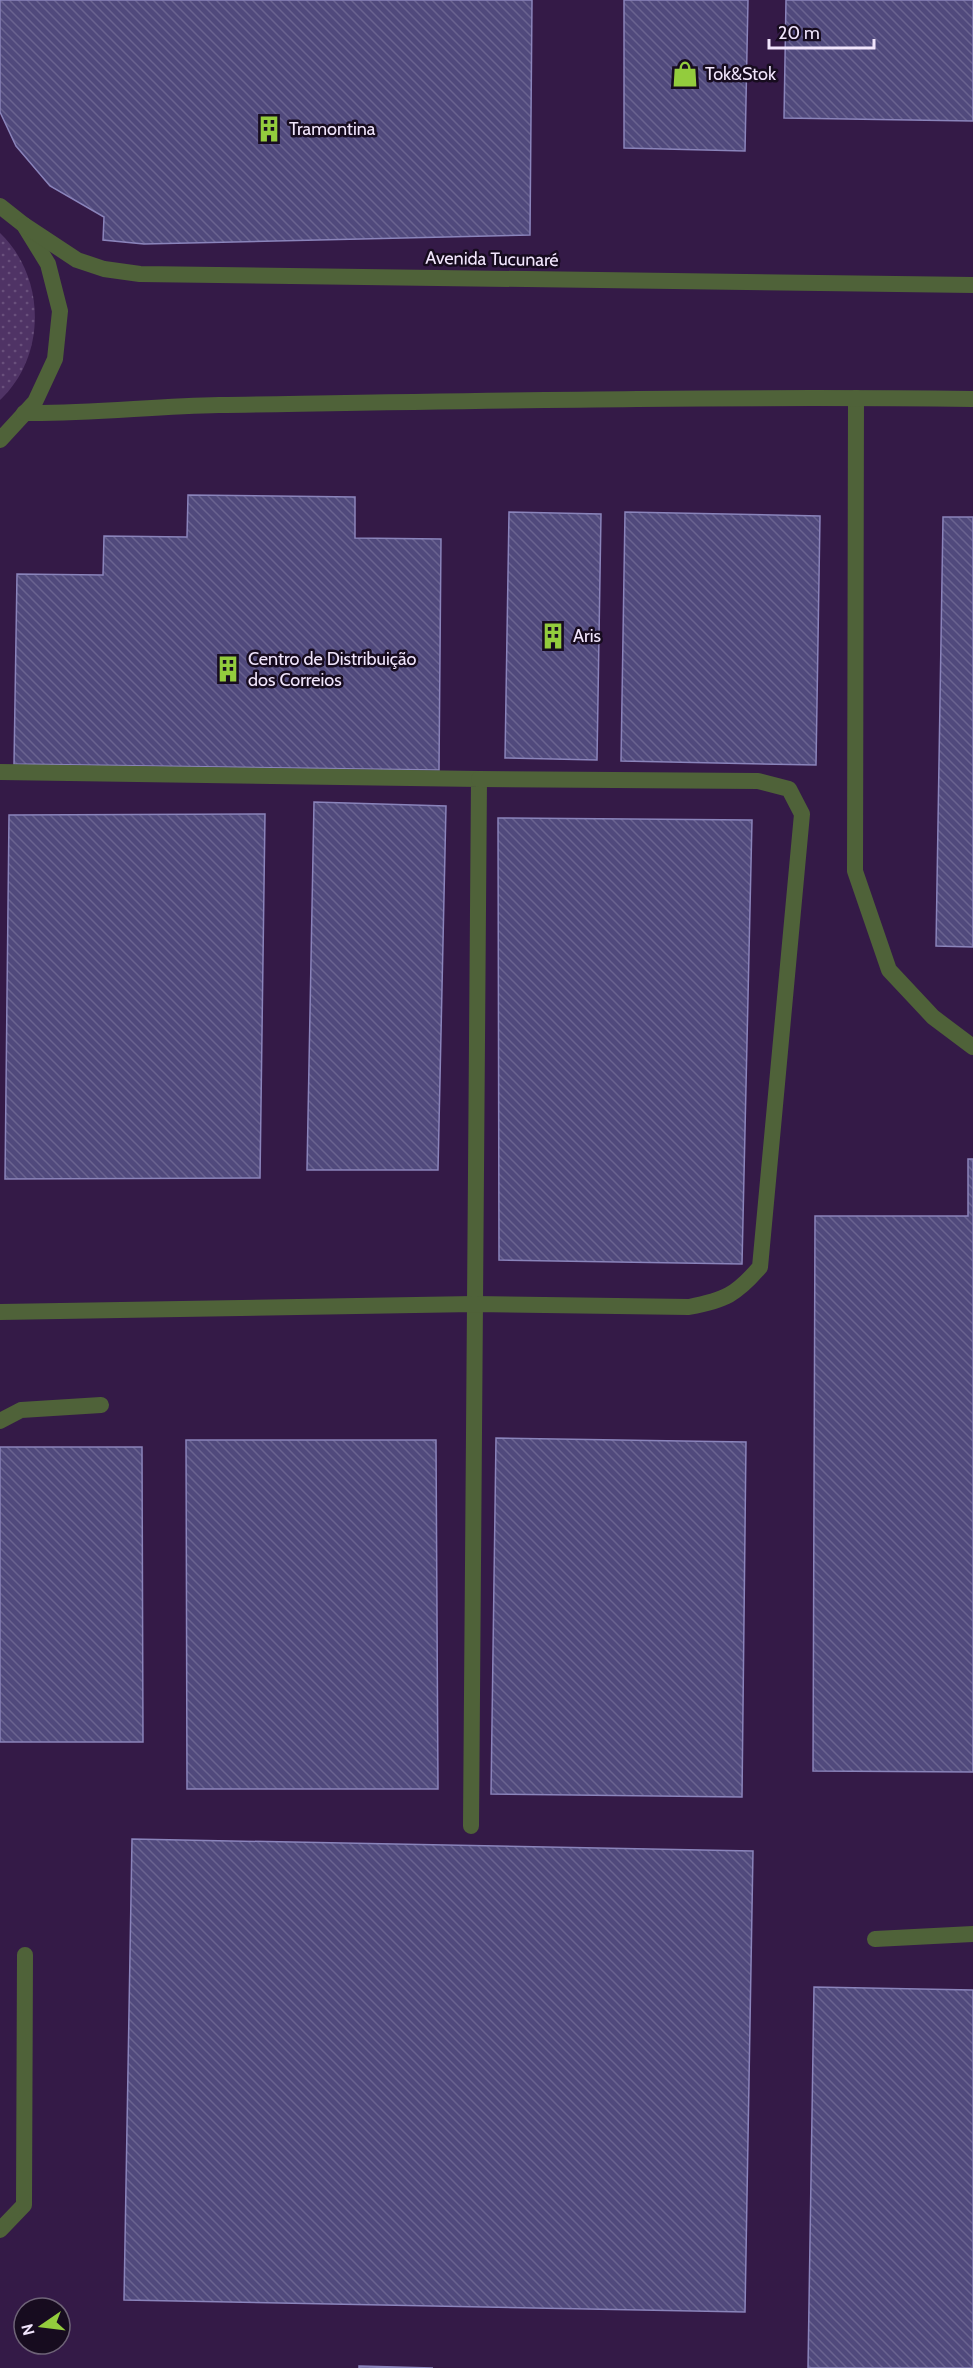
<svg xmlns="http://www.w3.org/2000/svg" width="973" height="2368" font-family="Cabin,sans-serif">
	<defs>
		<pattern id="grass-dots" width="8" height="8" patternUnits="userSpaceOnUse" patternTransform="scale(1.5)"><rect width="8" height="8" fill="#4f3365"/><path d="M2 2h.1M6 6h.1" fill="none" stroke="#69507c" stroke-width="1.8" stroke-linecap="round"/></pattern>
		<pattern id="building-back-hatch" width="6" height="6" patternUnits="userSpaceOnUse" patternTransform="scale(1.5)"><rect width="6" height="6" fill="#50497c"/><path d="M-1 5l2 2M0 0l6 6M5-1l2 2" fill="none" stroke="#6a6390"/></pattern>
	</defs>
	<rect width="100%" height="100%" fill="#341a47"/>
	<path fill="url(#grass-dots)" d="M 0,233 C 46,277 47,356 0,400 Z"/>
	<g fill="url(#building-back-hatch)" stroke="#8a84bb" stroke-width="1.5">
		<polygon points="0,0 532,0 530,235 144,244 103,240 104,217 50,186 16,146 0,112"/>
		<polygon points="624,0 748,0 745,151 624,148"/>
		<polygon points="786,0 973,0 973,121 784,118"/>
		<polygon points="188,495 355,497 355,538 441,539 439,770 14,764 17,574 103,575 104,536 187,537"/>
		<polygon points="509,512 601,514 597,760 505,758"/>
		<polygon points="625,512 820,516 816,765 621,761"/>
		<polygon points="943,517 973,517 973,947 936,946"/>
		<polygon points="314,802 446,806 438,1170 307,1170"/>
		<polygon points="265,814 260,1178 5,1179 9,815"/>
		<polygon points="498,818 752,820 742,1264 499,1260"/>
		<polygon points="968,1159 973,1159 973,1772 813,1771 815,1216 968,1216"/>
		<polygon points="496,1438 746,1442 742,1797 491,1794"/>
		<polygon points="186,1440 436,1440 438,1789 187,1789"/>
		<polygon points="0,1447 142,1447 143,1742 0,1742"/>
		<polygon points="132,1839 753,1851 745,2312 124,2300"/>
		<polygon points="814,1987 973,1990 973,2368 808,2368"/>
		<polygon points="359,2366 433,2368 359,2368"/>
	</g>
	<g fill="none" stroke-linecap="round" stroke-linejoin="round">
		<g stroke="#4f6239" stroke-width="16">
			<polyline points="856,398 855,871 889,970 933,1017 973,1047"/>
			<polyline points="0,772 479,779 471,1826"/>
			<path d="M 0,1312 L 474,1304 L 689,1307 C 725,1300 736,1295 760,1267 L 802,814 L 789,789 L 758,781 L 479,779"/>
			<polyline points="0,1421 21,1410 101,1405"/>
			<polyline points="875,1939 973,1934"/>
			<polyline points="0,2230 24,2205 25,1955"/>
		</g>
		<g stroke="#4f6239" stroke-width="16">
			<polyline points="0,206 24,225 48,264 60,311 55,359 35,402 0,440"/>
			<polyline points="24,225 77,260 104,269 140,274 973,285"/>
			<path d="M 24,413 C 89,414 154,406 219,405 C 470,401 722,396 973,399"/>
		</g>
	</g>
	<defs>
		<g id="shop-bare" transform="scale(2.07)"><path d="M-5-2.5h2.3a2.7 3.5 0 0 1 5.4 0H5L5.5 6h-11ZM-1.5-2.5h3a1.5 2.3 0 0 0-3 0Z" fill="#93cc3d" stroke="#170c1f" stroke-width="2.5" paint-order="stroke"/></g>
		<g id="building-bare" transform="scale(2.07)"><path d="M-4-6H4V6H1V3H-1V6H-4ZM-2.5-4.3h1.7v1.8h-1.7ZM.8-4.3h1.7v1.8H.8ZM-2.5-1h1.7V.8h-1.7ZM.8-1h1.7V.8H.8Z" fill="#93cc3d" stroke="#170c1f" stroke-width="2.5" paint-order="stroke"/></g>
	</defs>
	<g fill-rule="evenodd">
		<use href="#shop-bare" x="685" y="74"/>
		<use href="#building-bare" x="269" y="129"/>
		<use href="#building-bare" x="553" y="636"/>
		<use href="#building-bare" x="228" y="669"/>
	</g>
	<g text-anchor="middle" stroke-width="5" stroke-linejoin="round" paint-order="stroke">
		<g font-size="18" fill="#f1e5fc" stroke="#170c1f" text-anchor="start">
			<text x="705" y="80">Tok&amp;Stok</text>
			<text x="289" y="135">Tramontina</text>
			<text x="573" y="642">Aris</text>
			<text x="248" y="665">Centro de Distribuição<tspan x="248" dy="21">dos Correios</tspan></text>
		</g>
		<g font-size="18" fill="#f1e5fc" stroke="#170c1f">
			<text transform="translate(492 259) rotate(1)" y="6">Avenida Tucunaré</text>
		</g>
	</g>
	<g transform="translate(42 2326) rotate(256)"><circle r="28" fill="#170c1f" stroke="#6e6377" stroke-width="1.5"/>
	<path d="M0-4.5L10 22L0 15L-10 22Z" fill="#93cc3d"/>
	<text y="-9" font-size="16" font-weight="bold" text-anchor="middle" fill="#f1e5fc">N</text>
	</g>
	<path d="M769 39v9h105v-9" fill="none" stroke="#f1e5fc" stroke-width="3"/>
	<text x="778" y="39" font-size="18" fill="#f1e5fc" stroke="#170c1f" stroke-width="4.5" paint-order="stroke">20 m</text>
</svg>
